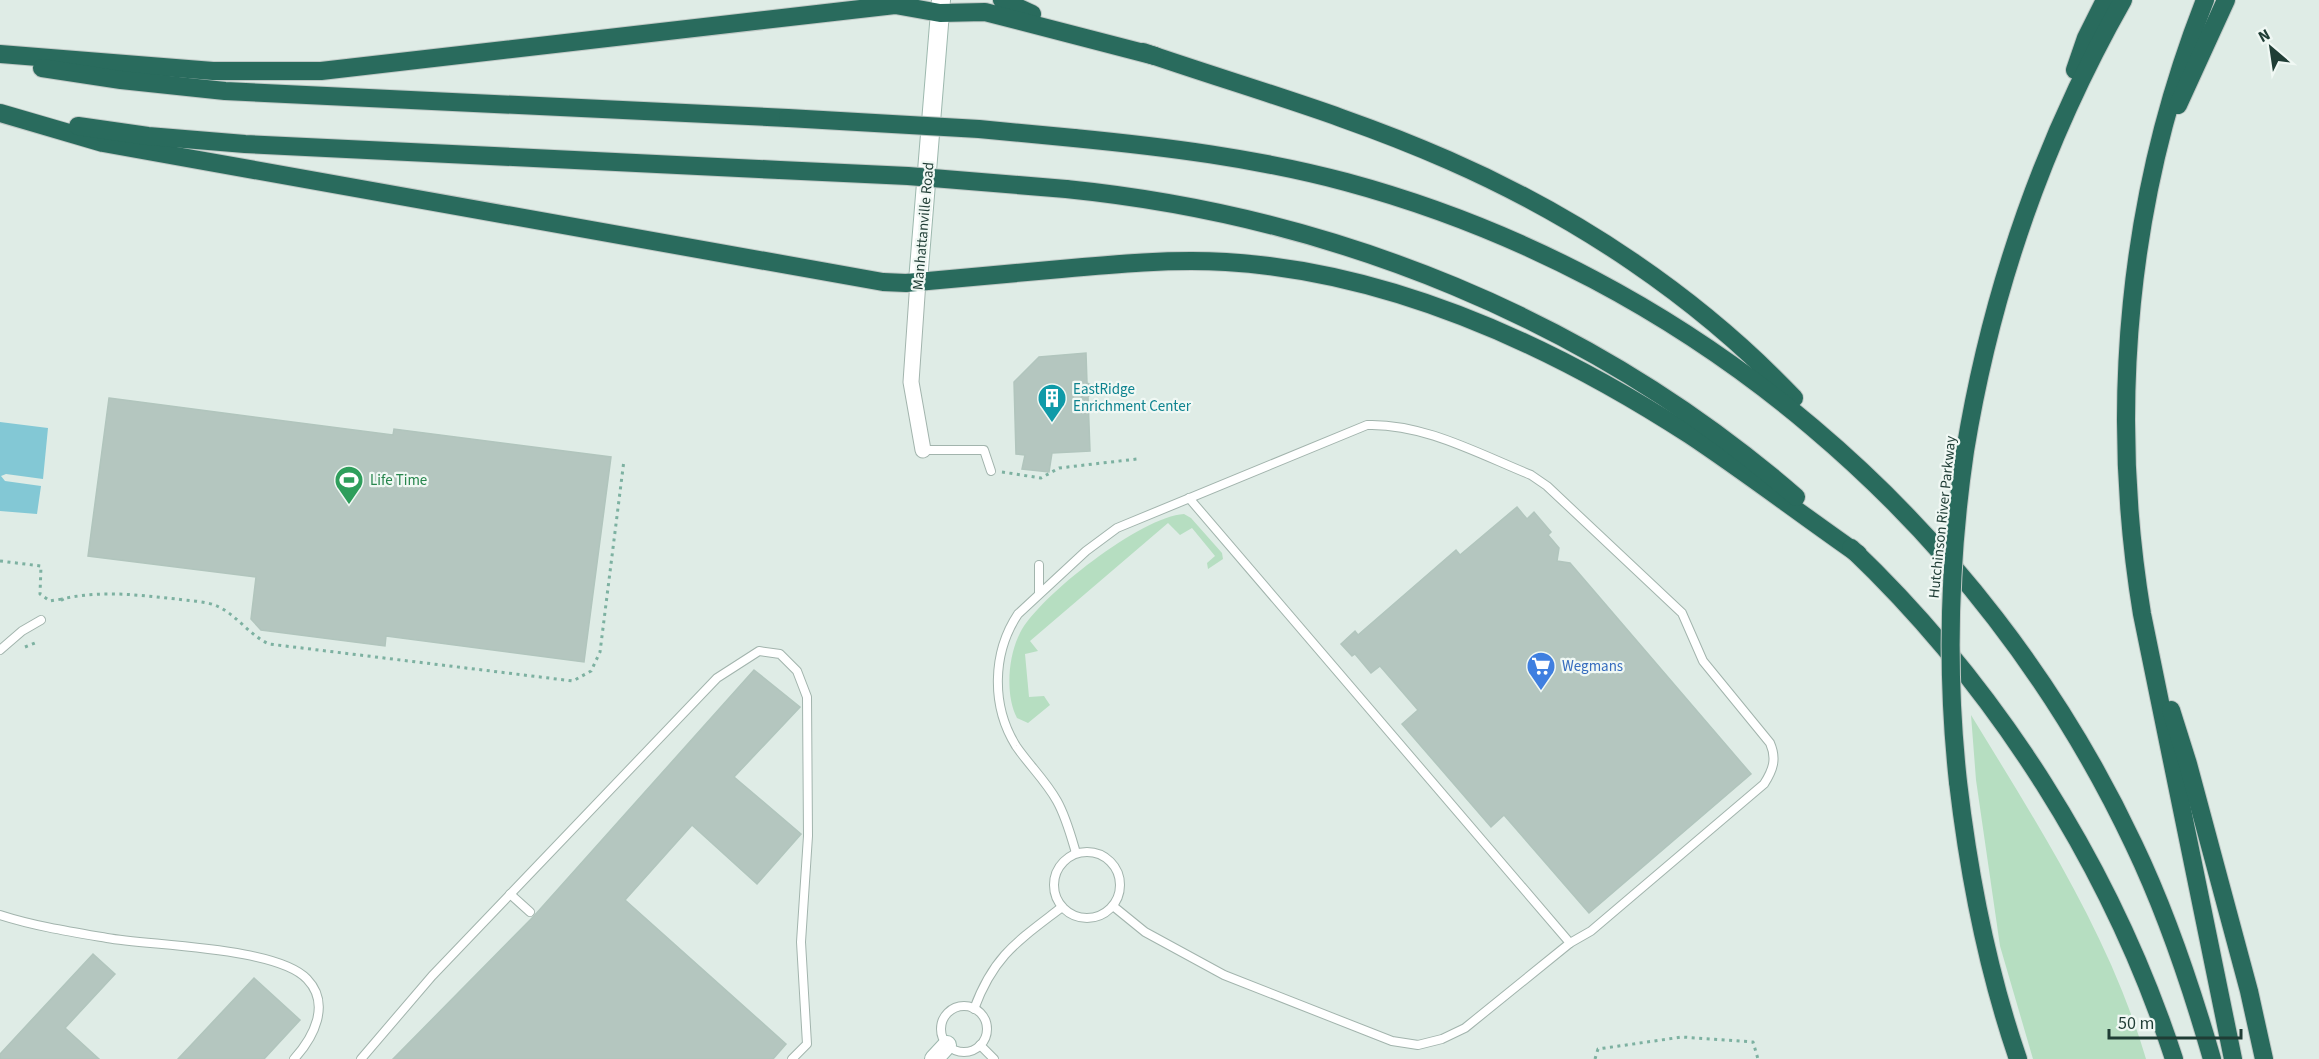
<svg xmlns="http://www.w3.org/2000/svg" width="2319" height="1059" font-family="'Source Sans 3',sans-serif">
	<rect width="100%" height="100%" fill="#dfece6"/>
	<g fill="#b6dec1">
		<path d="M 1184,514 L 1191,518 L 1222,553 L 1223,559 L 1208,569 L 1207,563 L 1215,556 L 1192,528 L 1180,535 L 1168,523 L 1030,641 L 1038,651 L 1025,654 L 1029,697 L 1044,696 L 1050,705 L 1028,723 L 1017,718 C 1005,695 1008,656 1020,633 C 1039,596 1142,516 1184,514 Z"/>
		<path d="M 1971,715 C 2038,825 2109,934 2146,1059 L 2033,1059 L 2000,946 L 1976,780 Z"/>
	</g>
	<polygon fill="#83c8d5" points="0,422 48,428 43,479 6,474 1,476 5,481 41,486 37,514 0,511"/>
	<g fill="#b4c6bf" stroke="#b1c5bd" stroke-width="1.5">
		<polygon points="1086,353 1087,383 1095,387 1088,397 1090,451 1052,453 1049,472 1022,469 1025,455 1016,454 1014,382 1039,357"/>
		<polygon points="109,398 393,435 394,429 611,457 584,662 386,636 385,646 261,630 251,619 256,577 88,556"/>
		<polygon points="1517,507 1527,519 1534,512 1551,532 1548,535 1559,548 1557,561 1570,563 1751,774 1589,913 1504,815 1491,827 1402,724 1418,710 1380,666 1371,673 1355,654 1352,656 1341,644 1355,631 1358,635 1456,550 1460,555"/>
		<polygon points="754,670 800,707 734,777 801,834 757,884 692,825 625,900 786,1044 773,1059 393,1059 534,916"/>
		<polygon points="93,954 115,974 65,1028 99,1059 0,1059 0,1054"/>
		<polygon points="254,978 300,1020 264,1059 178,1059"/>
	</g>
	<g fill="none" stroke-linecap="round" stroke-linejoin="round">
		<g stroke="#a2b4ad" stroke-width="10">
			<g id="lane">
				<polyline points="923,450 984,450 991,471"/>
				<polyline points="1189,498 1570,943"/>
				<polyline points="1039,565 1039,593"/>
				<polyline points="0,650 22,631 41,620"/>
				<circle cx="1087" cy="885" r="33"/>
				<path d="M 1076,853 C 1071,836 1066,817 1057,801 C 1046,781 1029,765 1016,746 C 991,706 992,653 1018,614 L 1086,551 L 1117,528 L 1367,425 C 1423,423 1479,454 1531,475 L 1547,486 L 1682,613 L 1703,661 L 1770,743 C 1777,759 1773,770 1764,784 L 1591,931 L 1570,943 L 1465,1028 L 1442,1039 L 1418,1045 L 1392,1041 L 1224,975 L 1145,932 L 1113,906"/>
				<polyline points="510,894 530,912"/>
				<path d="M 0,915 C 34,926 72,932 107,938 C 153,946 277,947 307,979 C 331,1004 314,1037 294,1059"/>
				<circle cx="964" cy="1029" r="23"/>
				<path d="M 974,1009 C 994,955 1018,941 1062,907"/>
				<polyline points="980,1045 994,1059"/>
				<polyline points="361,1059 432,976 717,678 759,651 780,654 797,671 807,697 808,836 801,942 807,1044 792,1059"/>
			</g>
		</g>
		<g stroke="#a2b4ad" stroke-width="17">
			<polyline id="street" points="918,281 911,382 923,450"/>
		</g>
		<g stroke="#9db8ae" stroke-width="20">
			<g id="secondary">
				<polyline points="918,281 941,0"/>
				<polyline points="934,1059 947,1045"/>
			</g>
		</g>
		<g stroke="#c0c9c6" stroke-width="20">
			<g id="highway">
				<polyline points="1002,0 1032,14"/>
				<path d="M 2205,0 C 2128,195 2108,408 2142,614 L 2233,1059"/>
				<path d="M 1143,52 C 1245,87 1349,116 1448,160 C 1576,216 1697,296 1794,398"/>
				<polyline points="0,54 213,71 321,71 895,5 940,13 985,12 1155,56"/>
				<polyline points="42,68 121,80 225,91 788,118"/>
				<polyline points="2075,70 2086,38 2105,0"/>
				<polyline points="2178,105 2226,0"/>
				<path d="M 0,113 L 103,143 L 883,282 L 906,283 C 958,278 1009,274 1061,269 C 1115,264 1171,259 1226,262 C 1392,272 1551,345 1690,435 C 1747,473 1802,515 1858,554"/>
				<polyline points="78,126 148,136 245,144 780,170"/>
				<path d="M 1074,138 C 1166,147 1256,158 1346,182 C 1691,275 1982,522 2134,845 C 2167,914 2191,986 2212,1059"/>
				<path d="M 1066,189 C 1334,216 1591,319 1796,497"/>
				<path d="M 1965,451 C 1991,292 2043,141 2123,0"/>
				<path d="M 1851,548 C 1997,687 2112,868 2174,1059"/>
				<polyline points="2171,710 2188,764 2249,991 2264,1059"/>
				<path d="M 1958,782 C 1969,876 1987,969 2018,1059"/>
			</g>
		</g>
		<g stroke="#7db1a1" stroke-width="3" stroke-dasharray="3 4.5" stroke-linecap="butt">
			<polyline points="1002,472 1041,478 1059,468 1137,459"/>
			<polyline points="0,561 41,566 40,594 50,601 62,599"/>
			<path d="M 63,601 L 62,599 C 101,590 138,595 177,599 C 189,601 206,601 217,606 C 237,615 249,635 269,644 L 573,681 L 591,671 L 600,652 L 624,460"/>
			<polyline points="25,647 35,643"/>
			<polyline points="1595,1059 1598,1049 1682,1037 1753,1042 1758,1059"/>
		</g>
		<use href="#lane" stroke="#fff" stroke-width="8"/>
		<use href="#street" stroke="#fff" stroke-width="15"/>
		<use href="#secondary" stroke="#fff" stroke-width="18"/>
		<use href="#highway" stroke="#296b5d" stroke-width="18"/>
		<g stroke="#c0c9c6" stroke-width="20" stroke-linecap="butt">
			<g id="highway-bridge">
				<polyline points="788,118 979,129 1074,138"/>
				<polyline points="780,170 908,176 1066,189"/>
				<path d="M 1958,782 C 1946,672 1949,560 1965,451"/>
			</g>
		</g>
		<use href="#highway-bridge" stroke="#296b5d" stroke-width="18"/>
	</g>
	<defs>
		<g id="building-pin" transform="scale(1.5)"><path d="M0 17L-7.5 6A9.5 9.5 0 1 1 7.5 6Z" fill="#0f9aa8" stroke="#f0f8f4"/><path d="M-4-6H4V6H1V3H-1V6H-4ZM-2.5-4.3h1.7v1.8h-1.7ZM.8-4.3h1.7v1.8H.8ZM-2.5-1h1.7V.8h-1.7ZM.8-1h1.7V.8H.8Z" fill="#fff"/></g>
		<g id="stadium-pin" transform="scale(1.5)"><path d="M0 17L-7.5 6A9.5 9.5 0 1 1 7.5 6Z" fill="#2e9e5b" stroke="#f0f8f4"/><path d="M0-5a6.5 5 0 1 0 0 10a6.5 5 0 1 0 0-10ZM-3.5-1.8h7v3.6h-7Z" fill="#fff"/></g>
		<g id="supermarket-pin" transform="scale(1.5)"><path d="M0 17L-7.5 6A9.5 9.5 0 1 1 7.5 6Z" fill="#3f7fe0" stroke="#f0f8f4"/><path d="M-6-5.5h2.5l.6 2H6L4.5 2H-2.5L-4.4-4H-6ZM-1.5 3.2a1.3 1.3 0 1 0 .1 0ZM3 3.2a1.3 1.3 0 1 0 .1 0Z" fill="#fff"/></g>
	</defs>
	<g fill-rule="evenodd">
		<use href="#building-pin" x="1052" y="398"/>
		<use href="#stadium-pin" x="349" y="480"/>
		<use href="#supermarket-pin" x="1541" y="666"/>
	</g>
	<g text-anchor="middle" stroke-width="4.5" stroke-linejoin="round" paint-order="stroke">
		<g font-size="15" fill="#1f3d35" stroke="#f0f8f4">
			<text transform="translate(923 226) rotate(-85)" y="5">Manhattanville Road</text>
			<text transform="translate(1942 517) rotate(-84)" y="5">Hutchinson River Parkway</text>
		</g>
		<g font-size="15" fill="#0d838f" stroke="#f0f8f4" text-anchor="start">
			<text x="1073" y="394">EastRidge<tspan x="1073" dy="17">Enrichment Center</tspan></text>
		</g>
		<g font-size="15" fill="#27864d" stroke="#f0f8f4" text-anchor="start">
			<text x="370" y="485">Life Time</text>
		</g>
		<g font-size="15" fill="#366cbe" stroke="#f0f8f4" text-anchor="start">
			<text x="1562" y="671">Wegmans</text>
		</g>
	</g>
	<g transform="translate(2271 48) rotate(331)" stroke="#f0f8f4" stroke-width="4.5" paint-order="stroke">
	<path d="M0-4.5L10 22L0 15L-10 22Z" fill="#1f3d35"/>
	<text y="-9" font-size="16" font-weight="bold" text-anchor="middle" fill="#1f3d35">N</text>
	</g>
	<path d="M2109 1029v9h132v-9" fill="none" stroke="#1f3d35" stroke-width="3"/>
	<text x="2118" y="1029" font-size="18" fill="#1f3d35" stroke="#f0f8f4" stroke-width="4.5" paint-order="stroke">50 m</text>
</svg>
